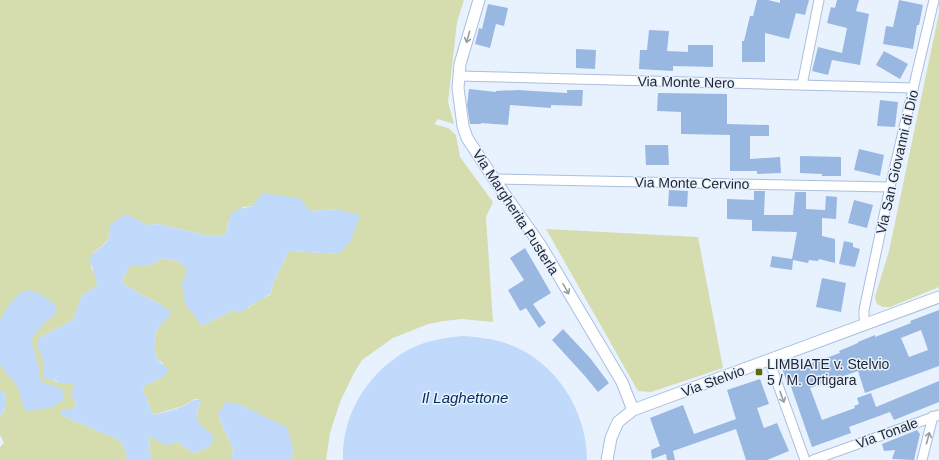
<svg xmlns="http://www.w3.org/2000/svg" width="939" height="460" font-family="Helvetica,sans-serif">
	<rect width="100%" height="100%" fill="#e8f1fe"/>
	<g fill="#d5dcad">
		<path d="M 0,0 L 464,0 L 457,22 L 448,102 L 454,124 L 438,119 L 434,124 L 448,128 L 456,135 L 460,157 L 493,202 L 486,217 L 493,322 L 462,319 L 444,321 L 428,324 L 393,338 L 362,360 L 354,373 L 340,402 L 330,433 L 326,460 L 291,460 L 293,451 L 258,414 L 239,404 L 218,414 L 223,427 L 233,448 L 232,460 L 152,460 L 149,449 L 150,435 L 165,445 L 178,442 L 193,453 L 210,447 L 209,432 C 192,424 197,413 201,399 L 194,399 L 183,406 L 153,415 L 142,387 L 163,377 L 163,363 L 157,359 L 154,347 L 156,332 L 161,324 L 160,304 L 140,294 L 121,282 L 130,266 L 149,266 L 163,258 L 180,262 L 188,271 L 202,326 L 234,310 L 248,308 L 259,300 L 270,295 L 274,281 L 289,251 L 339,254 L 336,209 L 309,211 L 253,206 L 243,207 L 228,223 L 227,231 L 223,235 L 209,236 L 159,224 L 147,225 L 129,216 L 109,232 L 110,236 C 105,244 100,248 93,253 L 91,268 L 96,275 L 97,286 L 82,295 L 73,320 L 41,337 L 46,379 L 53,379 L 56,382 L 74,384 L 74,399 L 76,403 L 73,409 L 61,415 L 119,440 L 126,451 L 127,460 L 0,460 L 0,447 L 4,443 L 0,435 L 0,417 L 4,411 L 6,394 L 0,391 Z"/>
		<polygon points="939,13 939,287 890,307 883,307 877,304 875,297 889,251"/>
		<polygon points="546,229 698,237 723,368 651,392 638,391"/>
	</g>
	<g fill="#c1dafc">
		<path d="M 262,193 L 300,198 L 310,211 L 336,209 L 360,215 L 351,241 L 339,254 L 289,251 L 274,281 L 270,294 L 239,313 L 234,310 L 202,326 L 185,304 L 182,283 L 187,271 L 180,262 L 163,258 L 149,266 L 130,266 L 121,282 L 140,294 L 160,304 L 172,313 L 161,324 L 156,332 L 154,347 L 157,359 L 169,370 L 163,377 L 142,387 L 153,415 C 163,413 174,410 184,406 C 190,402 193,399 201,399 C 193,424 197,422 215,437 L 211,442 L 210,447 L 193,453 L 178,442 L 165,445 L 150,436 L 149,449 L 152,460 L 127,460 L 126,451 L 119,440 L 61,415 L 62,409 L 73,409 L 76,403 L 74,399 L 70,395 L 73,389 L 74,384 L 61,384 L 53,379 L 46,379 L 43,377 C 44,371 45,366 43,360 C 41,351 32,345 41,337 L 73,320 L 82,295 L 97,286 C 96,276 92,268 89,259 C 94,250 106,247 109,237 C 110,234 109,228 110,225 L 123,215 L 129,215 L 147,225 L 159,224 L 209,236 L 223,235 L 227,231 L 230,216 L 235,210 L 253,206 Z"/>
		<polygon points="28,290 40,294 56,305 56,314 46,321 31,339 39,368 40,380 45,384 55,385 63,392 64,399 53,407 30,411 24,409 18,387 0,365 0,320 10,303 21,292"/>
		<path d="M 463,336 C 476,337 489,338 502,342 C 553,357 587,408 587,460 L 343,460 C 341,409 376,360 424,343 C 437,339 450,337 463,336 Z"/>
		<path d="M 0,391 L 6,394 C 6,403 5,410 0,417 Z"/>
		<polygon points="226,402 239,404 288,428 293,451 291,460 232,460 233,448 223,427 218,414"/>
	</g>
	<g fill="#99b8e1" fill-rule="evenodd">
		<polygon points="757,0 768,0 780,3 780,0 809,0 805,15 796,13 789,39 765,33 765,62 742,62 742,41 744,41 750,16 753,16"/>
		<polygon points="837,0 859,0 856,11 869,14 860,65 832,60 828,75 812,71 818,47 842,53 847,28 827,23 831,7 835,8"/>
		<polygon points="899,0 923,5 919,25 917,25 913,49 883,44 886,26 893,27"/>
		<polygon points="488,4 508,8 504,26 496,24 490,48 475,44 479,28 482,29"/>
		<polygon points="649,30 669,31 667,51 688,52 688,45 713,45 713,67 673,66 673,71 639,69 640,50 647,50"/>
		<polygon points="576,49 596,50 595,69 576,68"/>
		<polygon points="884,51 908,64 900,79 876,65"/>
		<polygon points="469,89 496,92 496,91 518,90 567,93 567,90 583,90 582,106 551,105 551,108 510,105 508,125 481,123 481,124 470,124 467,105"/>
		<polygon points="658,93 727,94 727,124 769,125 769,136 750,136 750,159 780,157 781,173 757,174 757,171 730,171 730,135 681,134 681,112 657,111"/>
		<polygon points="880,100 898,102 895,127 877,126"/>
		<polygon points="645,145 668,145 669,165 646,165"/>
		<polygon points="859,149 884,155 880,176 854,170"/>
		<polygon points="800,156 841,157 841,176 822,176 822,174 800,173"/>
		<polygon points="669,190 688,191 687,207 668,206"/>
		<polygon points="754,191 765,191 764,215 793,215 795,192 806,192 806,209 825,210 826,196 837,197 836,219 822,218 822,236 835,239 835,263 819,259 818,261 809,260 808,263 793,260 792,270 770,267 772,256 792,259 797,232 752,231 752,220 727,219 727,199 754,200"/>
		<polygon points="854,200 873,205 867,228 848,223"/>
		<polygon points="844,241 853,243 853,247 860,249 855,267 839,264"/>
		<polygon points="525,248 551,293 533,304 546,323 539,328 526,308 520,311 508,290 524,280 510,258"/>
		<polygon points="822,278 846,283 841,312 816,307"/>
		<path d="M 939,310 L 939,366 L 865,393 L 858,371 L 810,388 L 822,420 L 855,408 L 854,406 L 859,404 L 857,398 L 871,393 L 876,407 L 939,381 L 939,402 L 894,420 L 890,412 L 849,427 L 851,433 L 812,447 L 789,381 L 787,382 L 781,366 L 800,359 L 803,366 L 840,353 L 839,351 L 858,343 L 858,342 L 875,335 L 875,337 L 911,323 L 910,321 ZM 921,330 L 928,350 L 909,357 L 901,338 Z"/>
		<polygon points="563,329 590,358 609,383 598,392 584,375 552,340"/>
		<polygon points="760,379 769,404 757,408 764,428 777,423 789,451 767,460 746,460 736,429 673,451 675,460 667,460 666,454 652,459 651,450 660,446 650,418 683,405 694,434 736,419 727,390"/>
		<polygon points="917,430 920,434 914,460 892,459 895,450 884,451 882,444"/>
	</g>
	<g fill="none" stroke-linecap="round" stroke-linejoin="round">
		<g stroke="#aabfdd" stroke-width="11">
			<g id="minor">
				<polyline points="459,76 913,88"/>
				<polyline points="802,85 819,0"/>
				<polyline points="494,179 890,187"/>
				<polyline points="866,324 864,317 864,310 890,187 934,0"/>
				<polyline points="769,360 805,460"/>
				<polyline points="813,460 939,415"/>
				<polyline points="922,460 933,416"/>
			</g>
		</g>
		<g stroke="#aabfdd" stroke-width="13">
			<g id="tertiary">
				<polyline points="479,0 460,64 458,88 463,126 467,138 494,179 541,246 622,382 633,410"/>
				<polyline points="607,460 611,438 618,422 633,410 939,297"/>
			</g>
		</g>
		<use href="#minor" stroke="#fff" stroke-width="9"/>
		<use href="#tertiary" stroke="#fff" stroke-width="11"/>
	</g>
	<defs><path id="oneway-shaft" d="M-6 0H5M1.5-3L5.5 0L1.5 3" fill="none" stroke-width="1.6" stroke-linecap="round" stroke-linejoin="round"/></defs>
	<g stroke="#999da2">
		<use href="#oneway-shaft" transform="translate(468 37) rotate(106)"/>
		<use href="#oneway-shaft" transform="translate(566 289) rotate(60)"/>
		<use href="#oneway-shaft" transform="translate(782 397) rotate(70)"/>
		<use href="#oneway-shaft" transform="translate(928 438) rotate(-75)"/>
	</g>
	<rect fill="#61690c" stroke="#e8f1fe" stroke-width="1.5" x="755" y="368" width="8" height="8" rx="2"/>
	<g text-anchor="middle" stroke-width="3" stroke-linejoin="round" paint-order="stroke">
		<g font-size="14" fill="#1c2530" stroke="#e8f1fe">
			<text transform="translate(686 82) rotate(1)" y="5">Via Monte Nero</text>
			<text transform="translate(897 162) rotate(-77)" y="5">Via San Giovanni di Dio</text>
			<text transform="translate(692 183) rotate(1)" y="5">Via Monte Cervino</text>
			<text transform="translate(516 212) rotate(57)" y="5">Via Margherita Pusterla</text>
			<text transform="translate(713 381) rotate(-20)" y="5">Via Stelvio</text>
			<text transform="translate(887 433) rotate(-20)" y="5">Via Tonale</text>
		</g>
		<g font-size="14" fill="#1c2530" stroke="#e8f1fe" text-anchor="start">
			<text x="767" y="369">LIMBIATE v. Stelvio<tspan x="767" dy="16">5 / M. Ortigara</tspan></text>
		</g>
		<g font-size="15" font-style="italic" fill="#062f60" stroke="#e8f1fe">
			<text x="465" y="403">Il Laghettone</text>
		</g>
	</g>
</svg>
